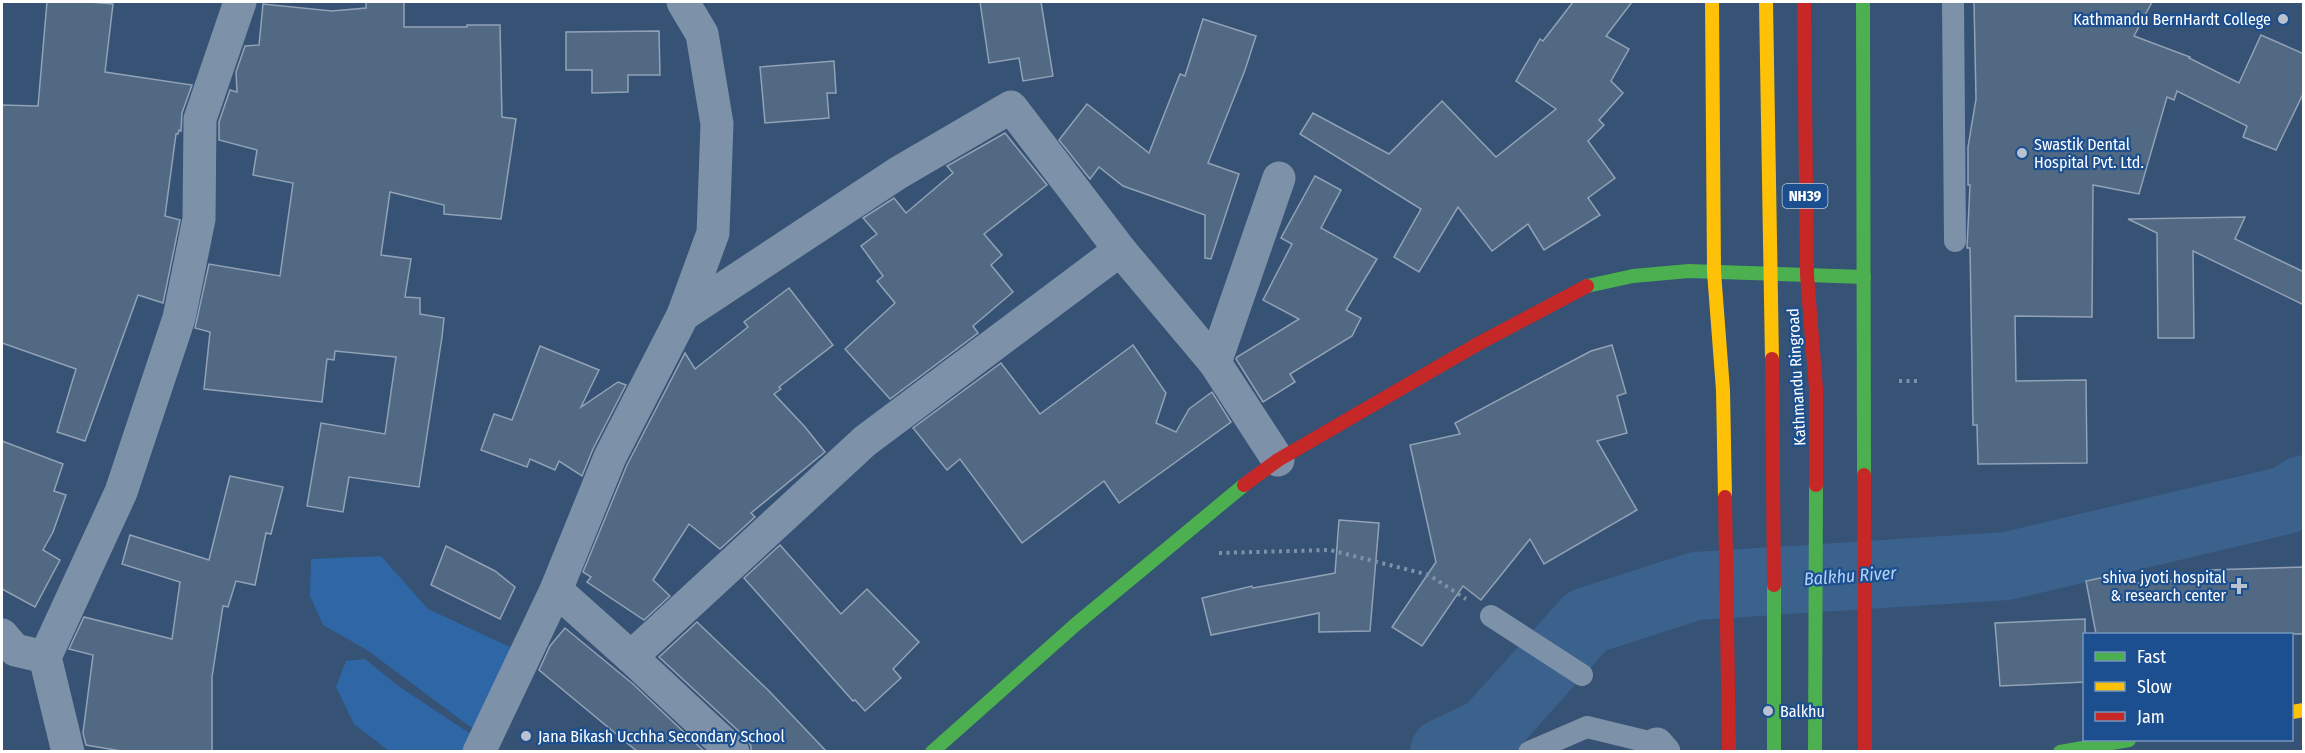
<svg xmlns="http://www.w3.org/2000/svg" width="2305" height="753" font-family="'Fira Sans Condensed',sans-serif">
	<rect width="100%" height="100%" fill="#365274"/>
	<g fill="#2f66a5">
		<polygon points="381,556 428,609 525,654 501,738 472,728 367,650 323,625 310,596 311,559"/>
		<polygon points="365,659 397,685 466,731 499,744 497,751 389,751 354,724 336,687 346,661"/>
	</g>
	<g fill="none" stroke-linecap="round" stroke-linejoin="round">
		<polyline stroke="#3b618d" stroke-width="68" points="1444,752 1488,731 1587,621 1696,586 2007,566 2286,500 2304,489"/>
	</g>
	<g fill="#526984" stroke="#92a2b6" stroke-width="1.5">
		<polygon points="47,2 90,2 113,4 105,72 192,85 182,113 181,131 179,130 178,134 176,134 165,216 180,220 163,303 138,295 85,441 57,432 76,369 2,343 2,105 38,106"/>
		<polygon points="366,2 404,2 404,27 467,27 467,25 500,25 502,117 516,119 501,219 444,214 444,205 390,192 381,255 411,259 405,297 420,298 420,314 444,318 442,337 419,487 349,477 343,512 307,506 321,423 385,434 396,357 335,351 334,360 327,359 322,402 204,389 210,332 195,328 209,264 280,276 293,183 253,175 257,150 219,140 219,122 230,90 237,92 236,72 245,46 259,45 263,4 332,11 366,8"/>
		<polygon points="980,2 1041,2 1053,76 1023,81 1019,58 989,63"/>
		<polygon points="1573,2 1632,2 1606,36 1629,49 1611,81 1623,93 1599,120 1604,125 1588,141 1615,178 1588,198 1600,215 1544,250 1528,224 1492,251 1458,207 1419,272 1394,257 1421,209 1300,134 1313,113 1389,154 1442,101 1496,157 1556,109 1516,81 1540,39 1543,41"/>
		<polygon points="1974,2 2152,2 2134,36 2190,57 2189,58 2239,83 2261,35 2304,54 2304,92 2276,150 2243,137 2247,126 2177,91 2174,100 2167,97 2139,194 2093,185 2092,317 2015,316 2016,381 2086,380 2087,463 1978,464 1977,425 1973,425 1970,248 1967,248 1970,185 1968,185 1968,147 1976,99"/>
		<polygon points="1203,19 1256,36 1245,70 1208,163 1239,174 1211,259 1205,258 1205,215 1123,186 1099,167 1090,179 1059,140 1087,104 1149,153 1180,74 1185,76"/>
		<polygon points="659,31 660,75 628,75 628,92 592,93 592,70 566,70 566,32"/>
		<polygon points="834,61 836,93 827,93 829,118 765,123 760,67"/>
		<polygon points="1005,133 1047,185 984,234 1002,255 991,265 1013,292 973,326 978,333 890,399 845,349 895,303 877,281 883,276 861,246 877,234 863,218 894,198 906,213 953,173 947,166"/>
		<polygon points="1315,176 1341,190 1321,228 1377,259 1346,310 1361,318 1352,336 1290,374 1295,382 1263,402 1236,359 1237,357 1299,319 1263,300 1292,244 1281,238"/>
		<polygon points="2245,217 2235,239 2304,272 2304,305 2193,251 2194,338 2158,338 2157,233 2128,219"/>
		<polygon points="789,288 833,345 779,387 781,389 774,394 805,427 825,452 751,513 755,517 720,549 689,524 653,580 670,596 644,620 587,582 591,577 583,572 627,465 685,353 695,369 748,327 744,322"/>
		<polygon points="1133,345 1166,393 1156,423 1176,432 1189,409 1212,392 1231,422 1119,503 1104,481 1022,543 960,459 947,470 913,428 1001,363 1040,414"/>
		<polygon points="1612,345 1626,393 1617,396 1627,433 1597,441 1637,510 1544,564 1530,539 1481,600 1463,586 1422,646 1392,627 1436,562 1410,445 1460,434 1455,423 1591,351"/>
		<polygon points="540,346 599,370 581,407 618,382 626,385 593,449 582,476 559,461 555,470 530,459 527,467 481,450 494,414 512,420"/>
		<polygon points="2,441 63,464 54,491 66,495 53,532 43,550 60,560 35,607 2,589"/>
		<polygon points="230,476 283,487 271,534 266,533 255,585 236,581 228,607 223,606 212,677 212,752 127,752 86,745 83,733 93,655 69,649 84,617 172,639 180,582 122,564 130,535 209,560"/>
		<polygon points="1339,520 1379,523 1370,631 1319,632 1319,613 1211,635 1202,598 1252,586 1253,588 1335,573"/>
		<polygon points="780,545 841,614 867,589 919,642 893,669 901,678 865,711 855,700 853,701 744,578"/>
		<polygon points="446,546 495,571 515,587 500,619 431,585"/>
		<polygon points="2304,567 2304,634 2096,634 2086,581 2115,575 2117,584 2208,579 2208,570"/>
		<polygon points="2085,619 2085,682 2000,686 1995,623"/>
		<polygon points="697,622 769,691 827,752 751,752 751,746 746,738 659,657"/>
		<polygon points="565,628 633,684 705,752 638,752 539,670 550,646"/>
	</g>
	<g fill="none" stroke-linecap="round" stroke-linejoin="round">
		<g stroke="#7d92a8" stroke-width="4" stroke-dasharray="3 4.5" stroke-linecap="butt">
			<polyline points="1899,381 1919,381"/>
			<polyline points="1219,553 1330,550 1429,575 1466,599"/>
		</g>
		<g stroke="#7d92a8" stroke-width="22">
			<polyline points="1953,2 1955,241"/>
			<polyline points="1491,616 1582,675"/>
			<polyline points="1529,752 1587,727 1657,744"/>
		</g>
		<g stroke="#7d92a8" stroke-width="33">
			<polyline points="1120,250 1215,363 1278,460"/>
			<polyline points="683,315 898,173 1011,107 1120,250 865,441 631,657 733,752"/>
			<polyline points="1215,363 1279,178"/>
			<polyline points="556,590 631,657"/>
			<polyline points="2,635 15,650 45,657"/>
			<polyline points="1657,744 1664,752"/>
			<polyline points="68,752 45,657 121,492 179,318 199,219 200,119 240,2"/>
			<polyline points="479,752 556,590 610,457 683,315 713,233 717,124 702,34 683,2"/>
		</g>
		<g stroke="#4caf50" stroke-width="14">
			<polyline points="1863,2 1864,475"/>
			<polyline points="1587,286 1633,276 1689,271 1864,277"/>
			<polyline points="1774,585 1774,752"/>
			<polyline points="932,752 1075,625 1244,485"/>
			<polyline points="1815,752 1816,485"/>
			<polyline points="2060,752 2129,740"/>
		</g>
		<g stroke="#ffc107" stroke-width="14">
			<polyline points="1712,2 1714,272 1723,390 1725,497"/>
			<polyline points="1766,2 1772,359"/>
			<polyline points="2292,712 2304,710"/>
		</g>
		<g stroke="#c62828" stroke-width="14">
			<polyline points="1804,2 1807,275 1816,389 1816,485"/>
			<polyline points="1772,359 1774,585"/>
			<polyline points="1864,475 1865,752"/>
			<polyline points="1244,485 1278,460 1476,345 1587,286"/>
			<polyline points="1725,497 1729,752"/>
		</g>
	</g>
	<g fill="#b9c2ce" stroke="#1b4f8f" stroke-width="2">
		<circle cx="2283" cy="19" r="6"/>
		<circle cx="2022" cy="153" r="6"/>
		<path d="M2236 577h6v6h6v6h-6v6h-6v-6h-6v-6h6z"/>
		<circle cx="1768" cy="711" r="6"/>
		<circle cx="526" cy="736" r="6"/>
	</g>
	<g text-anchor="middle" stroke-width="4.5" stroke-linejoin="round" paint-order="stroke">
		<rect fill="#1b4f8f" stroke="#bbcadd" stroke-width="1.5" x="1782.5" y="184" width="45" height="24" rx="4.5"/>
		<g font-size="15" font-weight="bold" fill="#fff">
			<text x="1805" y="201">NH39</text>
		</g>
		<g font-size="16" fill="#fff" stroke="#1b4f8f" text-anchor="start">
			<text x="2271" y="25" text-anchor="end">Kathmandu BernHardt College</text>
			<text x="2034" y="150">Swastik Dental<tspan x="2034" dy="18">Hospital Pvt. Ltd.</tspan></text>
			<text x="2226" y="583" text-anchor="end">shiva jyoti hospital<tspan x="2226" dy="18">&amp; research center</tspan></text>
			<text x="1780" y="717">Balkhu</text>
			<text x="538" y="742">Jana Bikash Ucchha Secondary School</text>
		</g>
		<g font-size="16" fill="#fff" stroke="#1b4f8f">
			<text transform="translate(1796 377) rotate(-93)" y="6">Kathmandu Ringroad</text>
		</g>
		<g font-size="18" font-style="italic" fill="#b5d3f5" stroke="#1b4f8f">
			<text transform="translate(1850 576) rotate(-4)" y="6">Balkhu River</text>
		</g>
	</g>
	<rect width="2305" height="753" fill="none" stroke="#ffffff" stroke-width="6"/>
	<rect x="2083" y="633" width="210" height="108" fill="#1b4f8f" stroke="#7695bc" stroke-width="1.5"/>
	<rect x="2095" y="652" width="30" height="9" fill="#4caf50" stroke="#7695bc" stroke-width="1.5"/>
	<text x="2137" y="663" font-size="18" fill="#ffffff">Fast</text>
	<rect x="2095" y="682" width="30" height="9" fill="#ffc107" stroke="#7695bc" stroke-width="1.5"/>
	<text x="2137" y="693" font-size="18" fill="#ffffff">Slow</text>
	<rect x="2095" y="712" width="30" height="9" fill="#c62828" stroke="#7695bc" stroke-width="1.5"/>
	<text x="2137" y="723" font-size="18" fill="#ffffff">Jam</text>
</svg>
